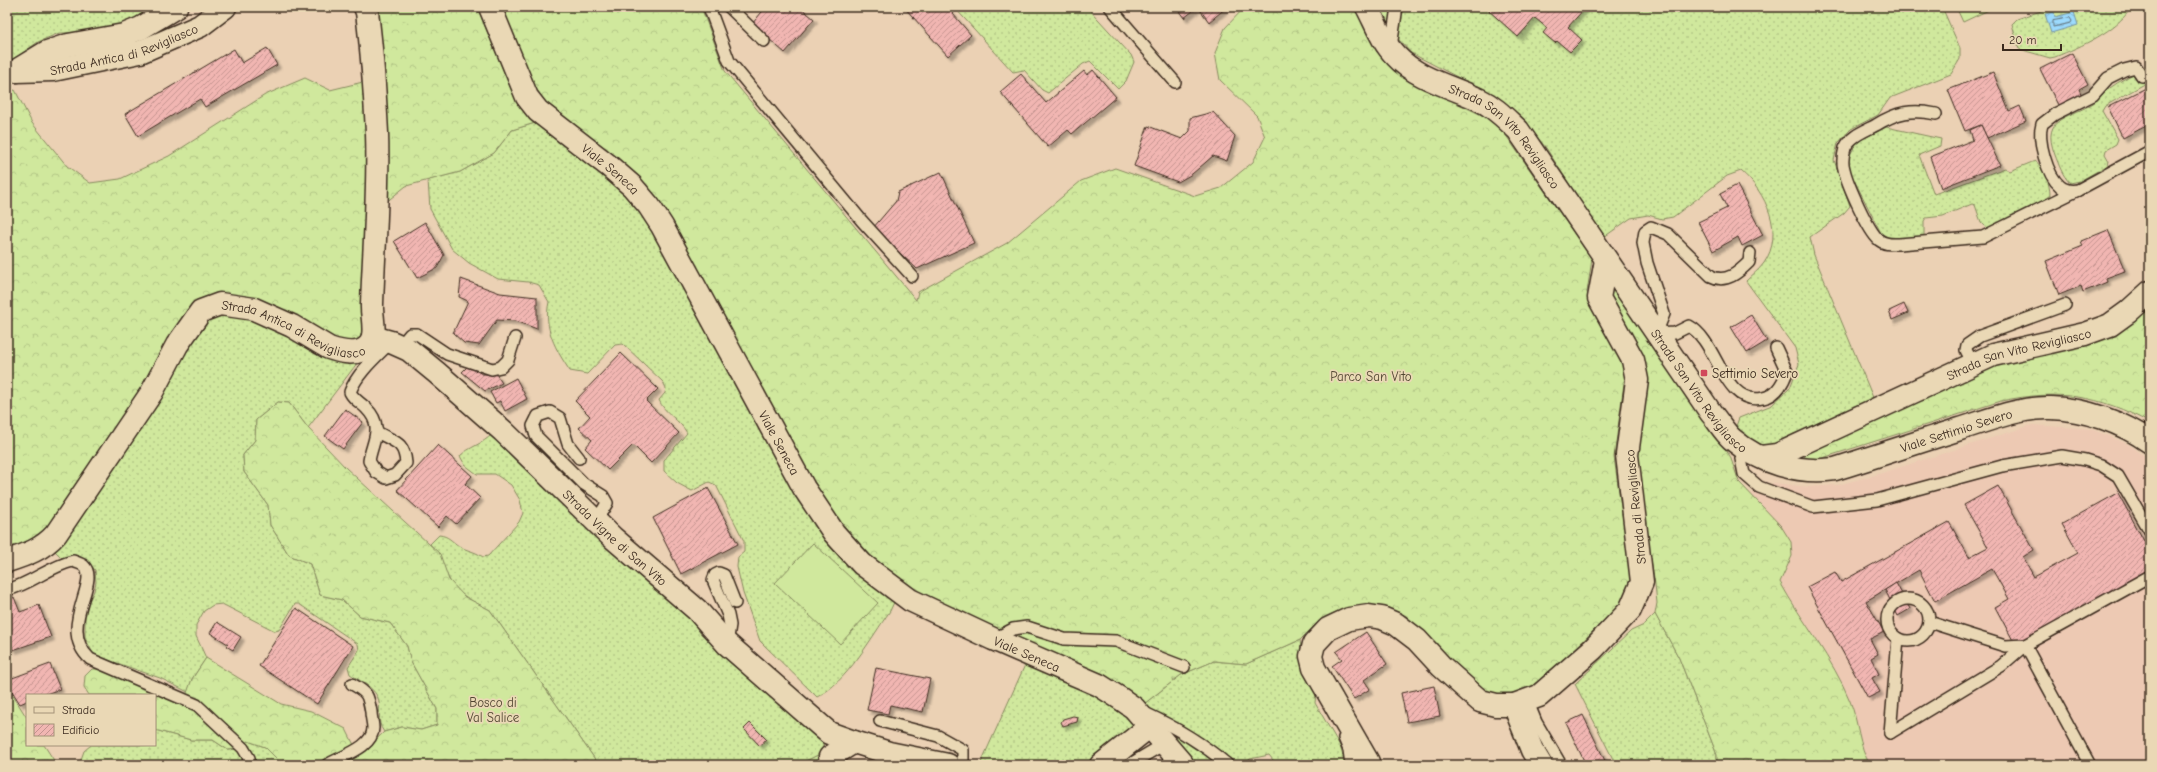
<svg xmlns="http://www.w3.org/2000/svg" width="2157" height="772" font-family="'Comic Neue',sans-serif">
	<defs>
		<pattern id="grass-dots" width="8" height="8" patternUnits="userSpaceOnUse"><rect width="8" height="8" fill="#d0e89d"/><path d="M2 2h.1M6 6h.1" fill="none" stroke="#b4c787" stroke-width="1.8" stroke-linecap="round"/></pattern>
		<pattern id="forest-crowns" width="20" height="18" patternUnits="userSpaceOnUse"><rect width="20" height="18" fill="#d0e89d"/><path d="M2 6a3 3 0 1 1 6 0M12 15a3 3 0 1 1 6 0" fill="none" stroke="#b4c787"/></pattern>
		<pattern id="water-waves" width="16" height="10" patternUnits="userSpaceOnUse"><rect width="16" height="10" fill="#9cdafd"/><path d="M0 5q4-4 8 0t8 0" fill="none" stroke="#87bbd8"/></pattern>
		<pattern id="building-hatch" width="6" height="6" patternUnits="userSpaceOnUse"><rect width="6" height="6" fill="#f1b6b2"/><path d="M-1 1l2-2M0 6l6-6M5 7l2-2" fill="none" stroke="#c49490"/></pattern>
		<filter id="shadow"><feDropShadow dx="3.5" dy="3.5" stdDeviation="1" flood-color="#0004"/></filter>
	</defs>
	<rect width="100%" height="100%" fill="#ebd1b4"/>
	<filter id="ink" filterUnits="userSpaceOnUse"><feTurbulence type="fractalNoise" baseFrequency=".025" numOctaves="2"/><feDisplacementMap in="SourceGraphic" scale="8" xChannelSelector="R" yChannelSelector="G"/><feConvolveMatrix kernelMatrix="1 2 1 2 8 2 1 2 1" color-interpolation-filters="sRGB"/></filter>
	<g filter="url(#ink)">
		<polygon fill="#edc9b3" points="2032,425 2091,429 2128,444 2150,460 2150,695 2145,711 2144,742 2146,765 1870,765 1863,752 1850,702 1832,667 1780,582 1792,556 1781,526 1750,494 1774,483 1809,487 1838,485 1879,474"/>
		<g fill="url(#grass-dots)" stroke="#86895e">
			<polygon points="7,7 163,7 122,27 82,33 59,33 38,42 7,64"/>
			<polygon points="954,7 1087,7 1131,55 1134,62 1126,81 1118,89 1090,61 1083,64 1048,93 1042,90 1024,70 1013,72"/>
			<path d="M 1378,7 L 1942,7 L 1960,48 L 1960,59 L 1951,74 L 1890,98 L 1878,115 L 1851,129 L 1838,143 L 1834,160 L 1850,206 L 1844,213 L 1810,237 L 1814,255 L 1874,400 C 1848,413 1791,447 1763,446 C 1752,446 1743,435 1735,429 L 1739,418 L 1772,405 L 1790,388 L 1799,364 L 1795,348 L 1746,281 C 1752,275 1759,270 1764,263 C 1785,233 1766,192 1741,171 L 1727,176 L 1673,217 L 1662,219 L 1648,215 L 1631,218 L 1604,237 L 1546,148 L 1526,123 L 1492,95 L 1411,53 L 1389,29 Z"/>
			<path d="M 2053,7 L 2132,7 C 2115,32 2082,46 2055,57 L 2050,58 L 2019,49 L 2012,24 L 2017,19 Z"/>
			<path d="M 2150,65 L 2150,81 L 2105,106 L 2102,111 L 2118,139 L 2116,144 L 2106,150 L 2105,154 L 2109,161 L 2108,165 L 2080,181 L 2070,183 C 2062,175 2059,165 2055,155 C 2039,114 2073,119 2096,101 C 2100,98 2103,93 2107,90 C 2120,80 2136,73 2150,65 Z"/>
			<path d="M 535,123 C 571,153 611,177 642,213 L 895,600 L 890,611 C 871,638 847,682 817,697 L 760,641 L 743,593 L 737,567 L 738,557 L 744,552 L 744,541 L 716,485 L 709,482 L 692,491 L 677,483 L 664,471 L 664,460 L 687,433 C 680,420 664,413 659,400 L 665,393 L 666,388 L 663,382 L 623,344 L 615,345 L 587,374 L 570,371 C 556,350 543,328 549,302 L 539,285 L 528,282 L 498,279 L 469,263 L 452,249 L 430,209 L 428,180 L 460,172 L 494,153 L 512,130 Z"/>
			<path d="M 1886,127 L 1941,139 L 1940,146 L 1919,155 L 1934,194 L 2005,168 L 2010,171 L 2035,161 C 2044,166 2050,185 2050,195 L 2040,203 L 1992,228 L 1987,228 L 1981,222 L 1975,205 L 1972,204 L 1943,216 L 1926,218 L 1924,221 L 1924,237 L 1891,239 L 1881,233 L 1848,168 L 1848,161 L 1851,153 L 1857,142 Z"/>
			<path d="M 224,309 L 361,358 L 308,428 L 289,403 L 278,402 L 256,420 L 255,440 L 243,455 L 244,472 L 268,505 L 270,525 L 289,555 L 310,564 L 320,595 L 342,600 L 360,616 L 390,623 L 407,646 L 411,662 L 437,709 L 437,725 L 421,730 L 402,727 L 384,732 C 375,721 383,707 377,696 C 372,686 358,680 350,674 L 348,667 L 359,650 L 358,644 L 299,604 L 295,604 L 279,630 L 275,631 L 222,604 L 213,605 L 204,611 L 196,625 L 196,636 L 206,658 L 192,679 L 188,692 L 160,678 L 94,655 L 85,638 L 85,609 L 94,591 L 96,582 L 95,570 L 86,560 L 74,556 L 63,559 L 51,547 L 199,320 Z"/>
			<path d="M 492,434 L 689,617 L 701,634 L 824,743 L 820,754 L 798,765 L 599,765 L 490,610 C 475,602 457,595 449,579 C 441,563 444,558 430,544 L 439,535 C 449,536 451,541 459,546 C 467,551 475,551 483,557 L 488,556 L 519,522 L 523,513 L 520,500 L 511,485 L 495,474 L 477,474 L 465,465 L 460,456 C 469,447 483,444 492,434 Z"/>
			<polygon points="1655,614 1679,658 1717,755 1717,765 1616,765 1575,684 1631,631 1644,625"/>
			<polygon points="1300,640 1302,658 1316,693 1315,703 1340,746 1345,763 1352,765 1277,765 1269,755 1250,759 1243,765 1194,765 1140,707 1181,675 1214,661 1246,664"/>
			<polygon points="1025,665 1065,680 1110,702 1136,726 1084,765 980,765"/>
			<polygon points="155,730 191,740 213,740 228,750 237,749 248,741 265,747 277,759 277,765 79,765 84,751 91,745 155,745"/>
		</g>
		<g fill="url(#forest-crowns)" stroke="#86895e">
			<polygon points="372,7 477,7 517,103 535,123 512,130 494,153 460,172 406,186 385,203"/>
			<polygon points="501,7 701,7 725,71 916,300 918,292 1007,243 1081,181 1115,168 1195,196 1221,188 1253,162 1265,137 1257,116 1220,80 1215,53 1225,28 1245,7 1354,7 1377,52 1411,81 1490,119 1505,134 1592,259 1587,292 1590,305 1621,357 1625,376 1614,457 1631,576 1630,587 1624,601 1552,671 1529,688 1513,695 1497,695 1483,690 1458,670 1406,616 1393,611 1366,608 1340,610 1322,618 1300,640 1246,664 1214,661 1181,675 1140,707 904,586 881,568 839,525 601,148 544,101 534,85"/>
			<polygon points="305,78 330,90 367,81 370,99 366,318 362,341 350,347 224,299 53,529 7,555 7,92 15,90 32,123 67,166 90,183 120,179 169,156 265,95"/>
			<path d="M 1612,286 L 1730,456 L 1739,482 L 1781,526 L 1791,542 L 1792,556 L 1780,582 C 1802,622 1833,659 1850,701 C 1859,723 1858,744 1870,765 L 1717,765 L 1717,755 L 1679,658 L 1655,614 L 1657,603 L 1655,584 L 1637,474 L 1637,454 L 1645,385 L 1645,361 L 1635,340 L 1607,299 Z"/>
			<path d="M 2150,304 L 2150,423 C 2100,395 2057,389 2001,401 L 1810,462 L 1805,458 L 1804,452 L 1955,380 Z"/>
			<polygon points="278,402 289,403 308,428 346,468 440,554 449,580 465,597 490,610 599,765 277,765 277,759 265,747 248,741 237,749 228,750 213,740 191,740 155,730 155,695 89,695 84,687 85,676 92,669 98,669 183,704 192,679 206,658 281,704 311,711 346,729 354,745 363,752 384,732 402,727 421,730 437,725 437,709 411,662 407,646 390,623 360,616 342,600 320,595 310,564 289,555 270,525 268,505 244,472 243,455 255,440 256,420"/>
			<polygon points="7,686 27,718 27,745 44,745 57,765 7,765"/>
			<polygon points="820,754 836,765 798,765"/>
		</g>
		<g fill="#d0e89d" stroke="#86895e">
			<polygon points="1956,7 1995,7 1963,22"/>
			<polygon points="813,543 878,603 840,644 775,583"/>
		</g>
		<polygon fill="url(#water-waves)" stroke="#7594a4" points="2054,12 2055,17 2074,12 2078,25 2051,33 2045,14"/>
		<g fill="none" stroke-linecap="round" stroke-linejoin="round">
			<polygon stroke="#627077" stroke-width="1" points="2070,18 2072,21 2071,23 2053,27 2053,21"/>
		</g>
		<g fill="url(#building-hatch)" stroke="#3b2a1e" filter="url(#shadow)">
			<polygon points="766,7 800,7 814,19 785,53 752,24"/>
			<polygon points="904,7 947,7 971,35 948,56"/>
			<polygon points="1176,7 1227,7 1209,22 1198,7 1184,18"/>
			<polygon points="1488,7 1584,7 1585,8 1568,27 1582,40 1570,52 1557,41 1555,43 1543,33 1547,28 1535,18 1518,37 1487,9"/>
			<polygon points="267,48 277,65 205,107 200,99 138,136 125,114 234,49 242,63"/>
			<polygon points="2072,53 2088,84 2079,89 2082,96 2059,107 2040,69"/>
			<polygon points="1093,70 1116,97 1072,134 1068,130 1048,147 1000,92 1021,74 1046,103 1084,71 1087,75"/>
			<polygon points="1993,72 2009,111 2020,106 2026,121 1987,138 1981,125 1965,131 1948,90"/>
			<polygon points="2150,86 2150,124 2123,138 2108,107"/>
			<polygon points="1213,112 1235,136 1227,161 1213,156 1192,174 1178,182 1134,166 1148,126 1182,139 1190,131 1190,118"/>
			<polygon points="1981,125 2000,165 1941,188 1930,157 1973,140 1970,130"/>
			<polygon points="941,172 974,243 917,269 873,228 896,201 898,192"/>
			<polygon points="1737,185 1763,235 1742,246 1738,237 1713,251 1698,222 1727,208 1720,194"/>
			<polygon points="425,222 444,255 437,268 417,278 394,241"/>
			<polygon points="2108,230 2125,271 2106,278 2107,282 2083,292 2081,286 2059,295 2046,261 2083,246 2081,241"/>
			<polygon points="461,279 500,293 537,297 537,329 516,321 497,320 479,345 464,343 453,333 468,301 459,297"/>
			<polygon points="1904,304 1908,313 1892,320 1889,311"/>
			<polygon points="1751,315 1767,341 1747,353 1731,327"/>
			<polygon points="621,353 658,389 646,401 679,433 651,463 633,445 608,470 585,448 592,440 579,428 590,416 575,401"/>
			<polygon points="468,366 482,374 496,374 502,383 485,391 462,372"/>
			<polygon points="516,378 527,399 505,411 500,401 496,403 490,392"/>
			<polygon points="345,409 363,422 343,449 325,436"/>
			<polygon points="438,445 472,476 465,484 480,498 456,524 447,516 438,527 397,490"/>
			<polygon points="1998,486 2034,550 2023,557 2034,577 2078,553 2062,524 2118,493 2150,552 2150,570 2015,644 1995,607 2009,599 1992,569 1935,601 1919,570 1866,601 1884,632 1870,639 1878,654 1871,658 1879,674 1872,678 1880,692 1868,698 1807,587 1835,572 1841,582 1949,522 1969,557 1988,547 1964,505"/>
			<polygon points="708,488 738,544 681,574 653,518"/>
			<polygon points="1896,583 1910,609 1898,616 1885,590"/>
			<polygon points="14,597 20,612 39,605 51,637 13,650 7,634 7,599"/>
			<polygon points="296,608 353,646 317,704 259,666"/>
			<polygon points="217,622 241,637 233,650 226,646 228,644 210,633"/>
			<polygon points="1366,632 1387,664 1364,680 1370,689 1354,699 1332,666 1342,659 1336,652"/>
			<polygon points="50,664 60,689 43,695 27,695 27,701 20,704 7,683 7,680"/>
			<polygon points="876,668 930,679 923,712 890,705 888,714 867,710"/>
			<polygon points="1434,686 1440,716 1407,722 1401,693"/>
			<polygon points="1583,715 1607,765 1586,765 1566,723"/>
			<polygon points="1073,716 1078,717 1077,722 1063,726 1061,722 1063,719"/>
			<polygon points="750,723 766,739 760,746 744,729"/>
		</g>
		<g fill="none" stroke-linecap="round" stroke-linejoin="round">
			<g stroke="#3b2a1e" stroke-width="14">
				<g id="lane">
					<polyline points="709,7 729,61 862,221 912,276"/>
					<polyline points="729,7 764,41"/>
					<polyline points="1110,7 1175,82"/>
					<polyline points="1391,47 1397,7"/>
					<path d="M 2142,76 L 2136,67 L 2124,70 L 2108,78 L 2093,95 L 2055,114 L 2042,124 C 2037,140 2047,175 2060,186 C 2065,191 2071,191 2078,190 L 2150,151"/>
					<path d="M 1936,114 C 1912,109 1897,112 1876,125 C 1865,131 1850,136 1845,148 C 1843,155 1842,163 1844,169 C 1847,183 1868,231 1879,240 C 1885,245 1892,244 1899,244 L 1983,237 L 2078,190"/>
					<path d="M 1750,253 L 1749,262 C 1739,272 1726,284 1711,276 L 1668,234 L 1651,227 L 1645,231 L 1643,243 L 1647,263 L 1664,314 L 1656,334 L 1675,333 L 1689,326 C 1718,341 1723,407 1763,398 C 1776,396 1783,383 1787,372 L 1776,348"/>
					<polyline points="400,346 410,334 417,334 447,354 492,369 501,367 508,360 515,338"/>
					<polyline points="1973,364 1966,350 1967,345 1980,336 2065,305"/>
					<path d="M 377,432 C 394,442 404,441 406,463 L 395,475 L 386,478 L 376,472 L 369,461 C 372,441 385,427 366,408 C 360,402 354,400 350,392 C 357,373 376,357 391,342"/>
					<polyline points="1745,449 1741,459 1744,474 1759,487 1813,507 1877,500 2002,466 2062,456 2085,460 2101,465 2118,476 2150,531"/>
					<polyline points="579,458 568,444 560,418 550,412 538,416 533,426 536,436 584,484 603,496 607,503 596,521"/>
					<path d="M 7,590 C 31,584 50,566 73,561 C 76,562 82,564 84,566 C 101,582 56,628 90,659 L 197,705 L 243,748 L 249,758 L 248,765"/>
					<circle cx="1908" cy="620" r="21"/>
					<polyline points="1929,622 2005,646 2025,645 2150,576"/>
					<polyline points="994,639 1013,629 1027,627 1064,639 1116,641 1184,667"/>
					<polyline points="727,644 730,625 728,615 713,580 715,575 719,573 724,575 735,603"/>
					<polyline points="1527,700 1536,722 1561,765"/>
					<path d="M 1145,713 C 1175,727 1202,743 1228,765"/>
					<polyline points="880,721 938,736 963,750 963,765"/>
					<polyline points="1890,733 2001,666 2025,645 2090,765"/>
					<polyline points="1890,733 1898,639"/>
					<polyline points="1344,738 1349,750 1351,765"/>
					<path d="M 327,765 C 341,756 373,748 373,728 C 373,723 371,717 371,712 C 368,695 368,693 352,684"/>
					<polyline points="1129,765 1164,744"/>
				</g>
			</g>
			<g stroke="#3b2a1e" stroke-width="25">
				<g id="street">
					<path id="s1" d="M 490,7 L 527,97 L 538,111 L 609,166 L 632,186 L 649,206 L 662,226 L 804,488 L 834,533 L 862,564 L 910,600 L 993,639 L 1099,685 L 1121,699 L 1134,708 L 1183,765"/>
					<path id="s2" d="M 1367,7 C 1376,24 1382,42 1396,56 C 1417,79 1453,87 1480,100 C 1495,107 1506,119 1518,130 L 1711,413 C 1718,421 1724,432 1732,439 C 1760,463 1799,474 1835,469 C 1877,456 1918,442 1960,429 C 1989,420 2020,407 2051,408 C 2085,409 2122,422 2150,442"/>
					<path id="s3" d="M 16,71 L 53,70 L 140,52 L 200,26 L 225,7"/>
					<polyline points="16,71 47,52 68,45 124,35 141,28 176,7"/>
					<path id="s4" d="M 373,337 L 391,342 L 409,350 L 437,373 L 503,431 L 612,537 L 697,610 L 727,644 L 829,733 L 854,742"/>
					<path id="s5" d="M 1761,457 L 1777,455 L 1993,355 L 2085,334 L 2110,325 L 2128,312 L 2150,292"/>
					<path id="s6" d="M 7,561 C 26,555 43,549 56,534 L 152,392 L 177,345 L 201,311 L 220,304 L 254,309 L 292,326 L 329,348 C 341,352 359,357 369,345 C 378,335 371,316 372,304 C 374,247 379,190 377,133 C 375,93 372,52 367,12 L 365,7"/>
					<polyline points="1514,705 1532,750 1541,765"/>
					<polyline points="830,757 854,742 889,753 948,765"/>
					<polyline points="1368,762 1314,668 1311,656 1314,644 1328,629 1349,619 1369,616 1382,618 1396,624 1417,640 1441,666 1480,701 1496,705 1514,705 1539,696 1593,649 1630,610 1642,582 1627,455 1637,380 1633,360 1599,298 1606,260"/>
					<polyline points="1101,765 1149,727"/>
				</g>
			</g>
			<use href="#lane" stroke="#ead8b5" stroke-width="11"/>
			<use href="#street" stroke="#ead8b5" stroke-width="22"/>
		</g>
	</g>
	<rect fill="#d1495b" stroke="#ead8b5" stroke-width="1.5" x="1700" y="369" width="8" height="8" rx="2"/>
	<g text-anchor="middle" stroke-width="3.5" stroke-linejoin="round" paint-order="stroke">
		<g font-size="13" fill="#3b2a1e" stroke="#ead8b5">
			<text dy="5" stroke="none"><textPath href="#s3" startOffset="111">Strada Antica di Revigliasco</textPath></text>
			<text dy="5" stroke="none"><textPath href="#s2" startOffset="195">Strada San Vito Revigliasco</textPath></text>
			<text dy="5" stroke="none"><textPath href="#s1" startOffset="208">Viale Seneca</textPath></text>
			<text dy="5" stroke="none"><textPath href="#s6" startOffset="422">Strada Antica di Revigliasco</textPath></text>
			<text dy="5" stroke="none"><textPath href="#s5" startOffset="279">Strada San Vito Revigliasco</textPath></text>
			<text dy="5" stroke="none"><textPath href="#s2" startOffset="519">Strada San Vito Revigliasco</textPath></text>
			<text dy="5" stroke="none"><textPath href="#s2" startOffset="815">Viale Settimio Severo</textPath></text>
			<text dy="5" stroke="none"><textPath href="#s1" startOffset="532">Viale Seneca</textPath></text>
			<text transform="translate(1635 507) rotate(-96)" y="5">Strada di Revigliasco</text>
			<text dy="5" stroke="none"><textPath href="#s4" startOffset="317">Strada Vigne di San Vito</textPath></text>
			<text dy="5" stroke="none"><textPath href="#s1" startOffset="868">Viale Seneca</textPath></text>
		</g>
		<g font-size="13" fill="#3b2a1e" stroke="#ead8b5" text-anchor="start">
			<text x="1712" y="378">Settimio Severo</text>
		</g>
		<g font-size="13" fill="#514631" stroke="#ead8b5">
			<text x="1371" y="381">Parco San Vito</text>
			<text x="493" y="707">Bosco di<tspan x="493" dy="15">Val Salice</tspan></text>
		</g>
	</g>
	<rect width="2157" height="772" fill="none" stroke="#ead8b5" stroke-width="24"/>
	<rect x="12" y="12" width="2133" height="748" fill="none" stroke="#3b2a1e" stroke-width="1.5" filter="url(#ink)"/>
	<rect x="26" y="694" width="130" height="52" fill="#ead8b5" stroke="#a49279"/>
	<rect x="34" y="707" width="20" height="6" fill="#ead8b5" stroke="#a49279"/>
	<text x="62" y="714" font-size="12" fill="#3b2a1e">Strada</text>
	<rect x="34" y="724" width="20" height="12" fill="url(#building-hatch)" stroke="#a49279"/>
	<text x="62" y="734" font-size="12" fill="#3b2a1e">Edificio</text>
	<path d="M2003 44v6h58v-6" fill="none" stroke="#3b2a1e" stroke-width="2"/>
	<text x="2009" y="44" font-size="12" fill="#3b2a1e" stroke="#ead8b5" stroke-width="3" paint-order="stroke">20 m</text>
</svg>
